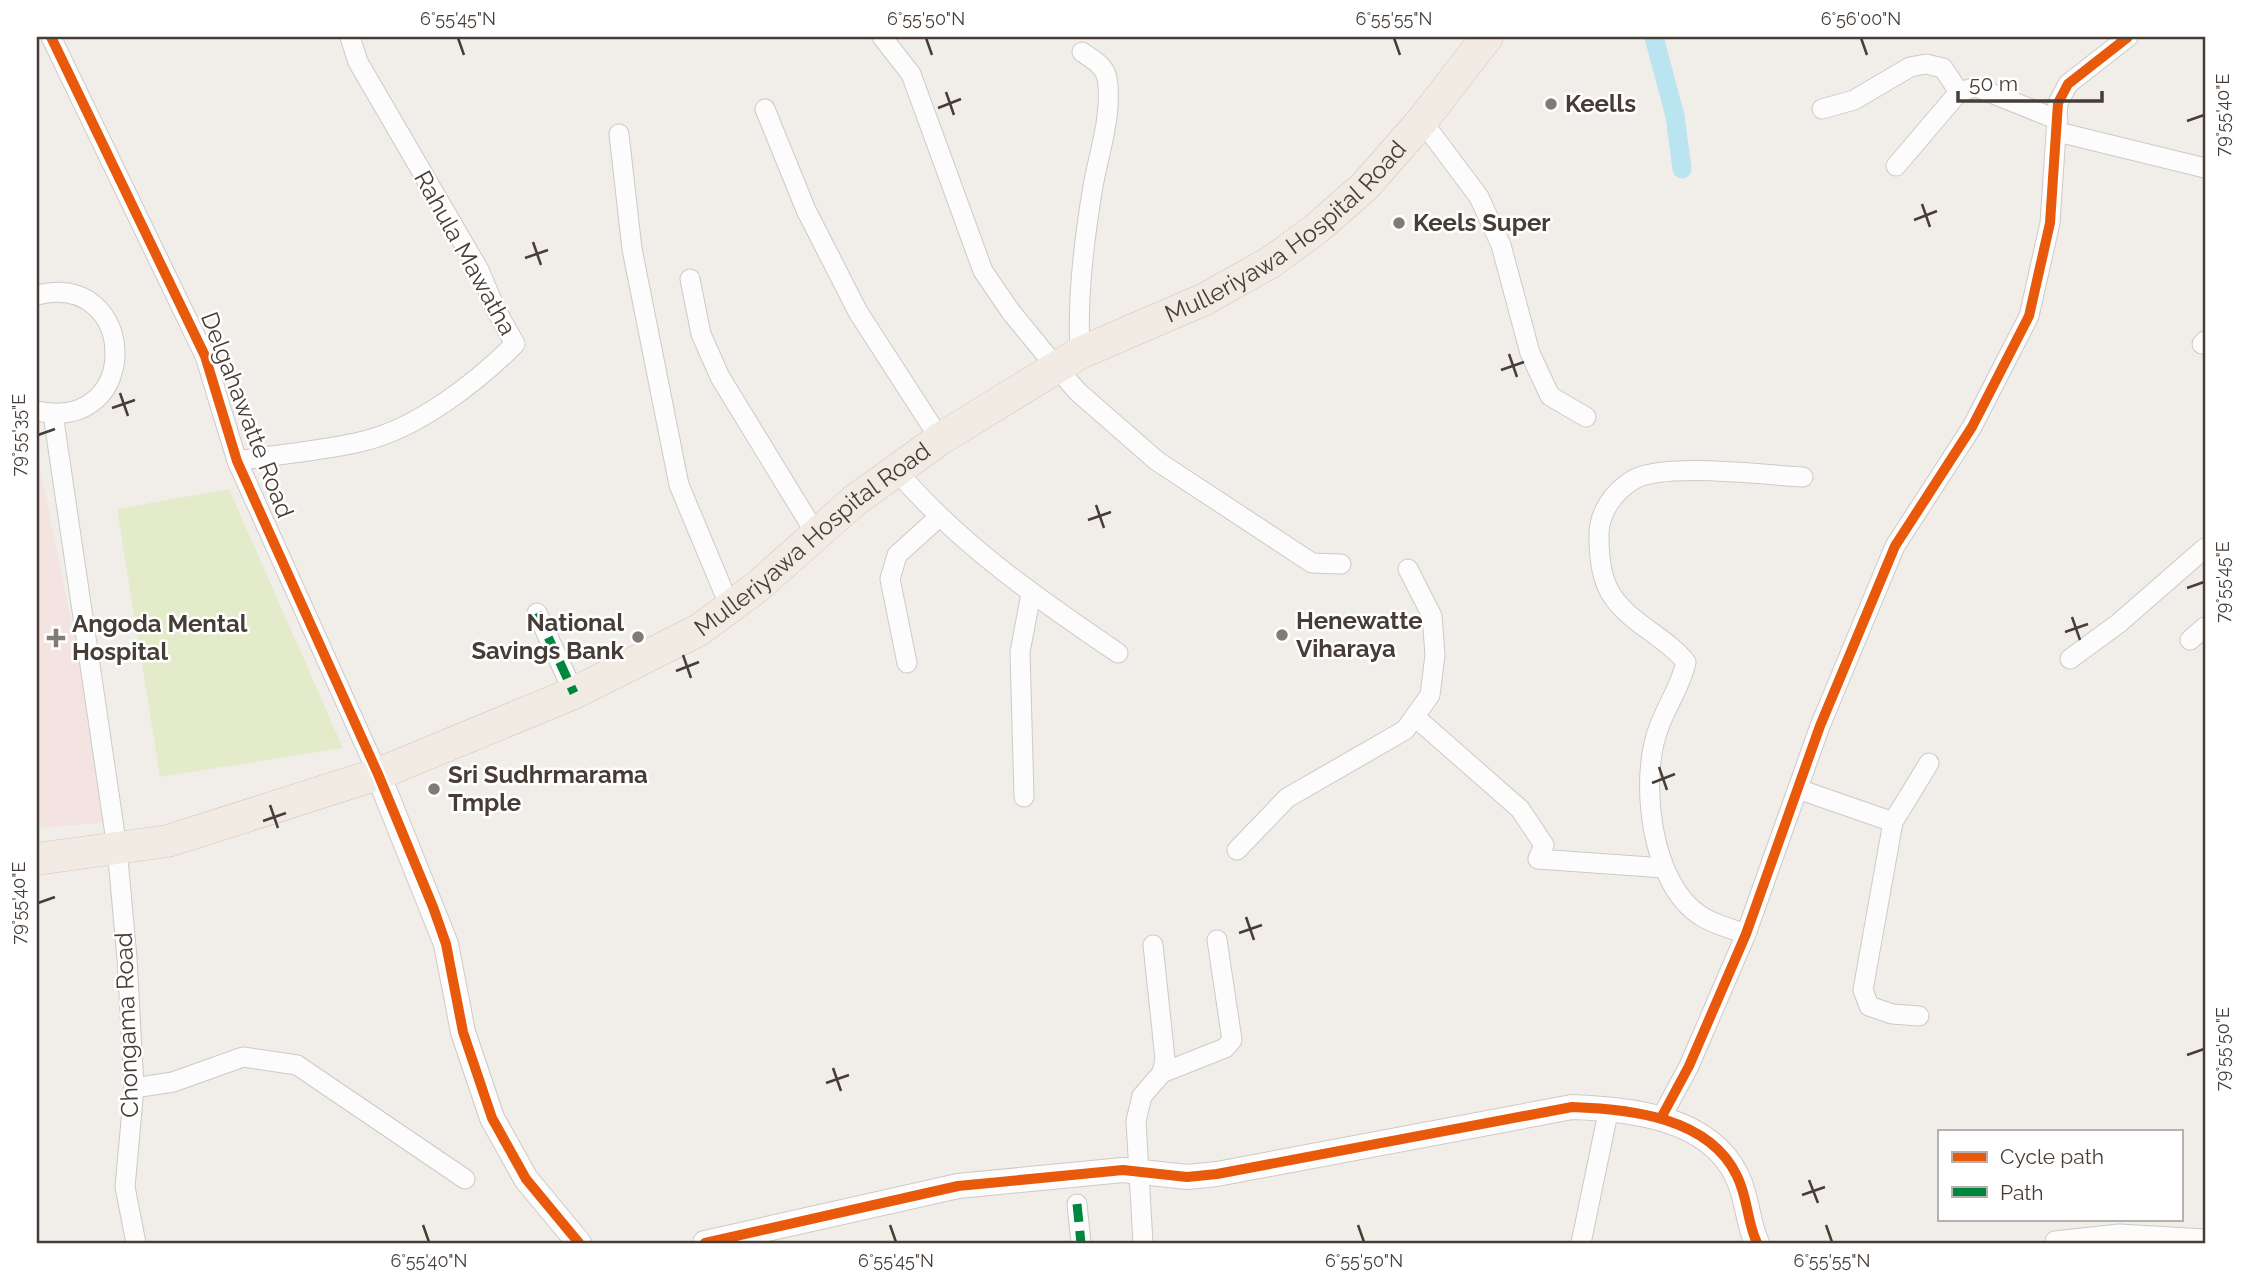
<svg xmlns="http://www.w3.org/2000/svg" width="2242" height="1280" font-family="Raleway,sans-serif">
	<rect width="100%" height="100%" fill="#f1eeea"/>
	<polygon fill="#f3e4e2" points="37,453 37,454 113,822 37,828"/>
	<polygon fill="#e4ebca" points="229,489 343,748 160,777 117,509"/>
	<g fill="none" stroke-linecap="round" stroke-linejoin="round">
		<polyline stroke="#bae4ef" stroke-width="19" points="1654,37 1675,116 1682,169"/>
		<g stroke="#cdcac6" stroke-width="21">
			<g id="minor">
				<polyline points="51,37 205,356 237,461 378,774"/>
				<polyline points="882,37 911,74 983,271 1011,312 1056,367 1078,392 1157,461 1312,563 1341,564"/>
				<polyline points="765,109 806,210 858,312 940,439"/>
				<polyline points="1822,109 1854,100 1910,67 1926,64 1943,68 1959,92"/>
				<polyline points="1422,121 1479,197 1501,245 1530,353 1550,396 1586,417"/>
				<polyline points="2058,132 2205,168"/>
				<polyline points="619,134 632,249 679,485 730,607"/>
				<polyline points="1896,166 1959,92 1976,87 2058,120"/>
				<polyline points="690,279 701,334 720,377 816,534"/>
				<path d="M 37,295 C 139,270 143,434 37,411"/>
				<polyline points="2202,344 2205,341"/>
				<path d="M 1080,353 C 1077,297 1084,241 1093,186 C 1099,153 1113,112 1107,78 C 1105,66 1092,59 1082,52"/>
				<polyline points="53,414 117,848 127,958 134,1088 125,1187 136,1243"/>
				<path d="M 237,461 C 279,454 323,451 364,441 C 418,428 477,382 515,344 L 496,310 L 479,270 L 358,62 L 350,37"/>
				<path d="M 896,470 C 958,543 1038,599 1118,653"/>
				<polyline points="537,613 574,693"/>
				<polyline points="2190,640 2205,627"/>
				<polyline points="2070,659 2119,623 2205,548"/>
				<polyline points="907,663 890,579 897,555 939,517"/>
				<polyline points="1415,717 1520,809 1544,845 1538,859 1664,868"/>
				<polyline points="1798,789 1893,822 1863,990 1869,1006 1892,1014 1919,1016"/>
				<polyline points="1024,797 1020,652 1031,594"/>
				<polyline points="1893,822 1929,763"/>
				<polyline points="1237,850 1287,798 1405,730 1430,695 1435,655 1432,616 1408,569"/>
				<path d="M 1746,934 C 1732,929 1713,924 1701,916 C 1650,884 1639,778 1659,727 C 1667,705 1681,686 1686,662 C 1665,636 1629,623 1611,594 C 1601,578 1599,555 1599,537 C 1598,514 1613,492 1633,480 C 1663,462 1765,475 1803,477"/>
				<polyline points="1153,945 1165,1059 1162,1073"/>
				<polyline points="134,1088 173,1082 243,1057 297,1065 465,1179"/>
				<polyline points="1661,1118 1689,1066 1746,934 1820,726 1895,546 1972,427 2029,316 2050,223 2058,103 2068,84 2128,37"/>
				<polyline points="1077,1204 1081,1243"/>
				<polyline points="2055,1241 2119,1234 2205,1239"/>
				<polyline points="1143,1243 1136,1121 1142,1096 1162,1073 1225,1048 1232,1040 1217,940"/>
				<polyline points="1581,1243 1609,1108"/>
			</g>
		</g>
		<g stroke="#cdcac6" stroke-width="26">
			<g id="tertiary">
				<polyline points="378,774 446,944 463,1032 492,1118 526,1179 579,1243"/>
				<path d="M 705,1243 L 958,1186 L 1123,1170 L 1187,1177 L 1217,1174 L 1572,1107 C 1630,1109 1709,1117 1737,1176 C 1748,1198 1747,1222 1757,1243"/>
			</g>
		</g>
		<g stroke="#d3c6b8" stroke-width="33">
			<g id="primary">
				<path id="s1" d="M 37,859 L 168,841 L 378,774 L 574,693 L 699,630 L 757,587 L 854,501 L 940,439 L 1080,353 L 1205,299 L 1271,262 L 1316,229 L 1365,186 L 1422,121 L 1487,37"/>
			</g>
		</g>
		<use href="#minor" stroke="#fdfcfc" stroke-width="19"/>
		<use href="#tertiary" stroke="#fdfcfc" stroke-width="24"/>
		<use href="#primary" stroke="#f1ebe4" stroke-width="32"/>
		<g stroke="#00873e" stroke-width="9" stroke-dasharray="18 9" stroke-linecap="butt">
			<polyline points="537,613 574,693"/>
			<polyline points="1077,1204 1081,1243"/>
		</g>
		<g stroke="#fff" stroke-width="15">
			<g id="cycleway">
				<polyline points="51,37 205,356 237,461 378,774 433,907 446,944 463,1032 492,1118 526,1179 579,1243"/>
				<polyline points="1661,1118 1689,1066 1746,934 1820,726 1895,546 1972,427 2029,316 2050,223 2058,103 2068,84 2128,37"/>
				<path d="M 705,1243 L 958,1186 L 1123,1170 L 1187,1177 L 1217,1174 L 1572,1107 C 1630,1109 1709,1117 1737,1176 C 1748,1198 1747,1222 1757,1243"/>
			</g>
		</g>
		<use href="#cycleway" stroke="#e8590c" stroke-width="10"/>
	</g>
	<path fill="none" stroke="#473d36" stroke-width="2.5" d="M 458,38 L 464,55M 926,38 L 932,55M 1394,38 L 1400,55M 1861,38 L 1867,55M 946,92 L 954,115M 938,108 L 961,99M 2187,121 L 2204,115M 1922,204 L 1930,227M 1914,220 L 1937,211M 533,242 L 541,265M 525,258 L 548,250M 1509,354 L 1517,377M 1501,370 L 1524,362M 120,393 L 128,416M 112,408 L 135,400M 38,435 L 55,429M 1096,505 L 1104,528M 1088,520 L 1111,512M 2187,588 L 2204,582M 2072,617 L 2080,640M 2065,632 L 2088,624M 683,655 L 691,678M 676,671 L 699,662M 1659,767 L 1667,790M 1652,783 L 1675,774M 270,805 L 278,828M 263,821 L 286,813M 38,903 L 55,897M 1246,917 L 1254,940M 1239,933 L 1262,925M 2187,1055 L 2204,1049M 833,1068 L 841,1091M 826,1083 L 849,1075M 1809,1180 L 1818,1203M 1802,1195 L 1825,1187M 423,1225 L 429,1242M 890,1225 L 896,1242M 1358,1225 L 1364,1242M 1826,1225 L 1832,1242"/>
	<g fill="#827b75" stroke="#fff" stroke-width="2.5">
		<circle cx="1551" cy="104" r="7"/>
		<circle cx="1399" cy="223" r="7"/>
		<circle cx="1282" cy="635" r="7"/>
		<circle cx="638" cy="637" r="7"/>
		<path d="M52.5 627.5h7v7h7v7h-7v7h-7v-7h-7v-7h7z"/>
		<circle cx="434" cy="789" r="7"/>
	</g>
	<g text-anchor="middle" stroke-width="5" stroke-linejoin="round" paint-order="stroke">
		<g font-size="24" font-weight="bold" fill="#473d36" stroke="#fff" text-anchor="start">
			<text x="1565" y="112">Keells</text>
			<text x="1413" y="231">Keels Super</text>
			<text x="1296" y="629">Henewatte<tspan x="1296" dy="28">Viharaya</tspan></text>
			<text x="624" y="631" text-anchor="end">National<tspan x="624" dy="28">Savings Bank</tspan></text>
			<text x="72" y="632">Angoda Mental<tspan x="72" dy="28">Hospital</tspan></text>
			<text x="448" y="783">Sri Sudhrmarama<tspan x="448" dy="28">Tmple</tspan></text>
		</g>
		<g font-size="24" fill="#473d36" stroke="#fff">
			<text dy="8" stroke="none"><textPath href="#s1" startOffset="1418">Mulleriyawa Hospital Road</textPath></text>
			<text transform="translate(465 253) rotate(61)" y="8">Rahula Mawatha</text>
			<text transform="translate(247 415) rotate(69)" y="8">Delgahawatte Road</text>
			<text dy="8" stroke="none"><textPath href="#s1" startOffset="850">Mulleriyawa Hospital Road</textPath></text>
			<text transform="translate(127 1025) rotate(-92)" y="8">Chongama Road</text>
		</g>
	</g>
	<rect width="2242" height="1280" fill="none" stroke="#ffffff" stroke-width="77"/>
	<rect x="1938" y="1130" width="245" height="91" fill="#ffffff" stroke="#b5b1af" stroke-width="2"/>
	<rect x="1952" y="1152" width="35" height="10" fill="#e8590c" stroke="#b5b1af" stroke-width="2"/>
	<text x="2000" y="1164" font-size="21" fill="#473d36">Cycle path</text>
	<rect x="1952" y="1187" width="35" height="10" fill="#00873e" stroke="#b5b1af" stroke-width="2"/>
	<text x="2000" y="1200" font-size="21" fill="#473d36">Path</text>
	<path d="M1958 91v10h144v-10" fill="none" stroke="#473d36" stroke-width="3.5"/>
	<text x="1969" y="91" font-size="21" fill="#473d36" stroke="#ffffff" stroke-width="5" paint-order="stroke">50 m</text>
	<rect x="38" y="38" width="2166" height="1204" fill="none" stroke="#473d36" stroke-width="2.5"/>
	<g font-size="18" text-anchor="middle" fill="#473d36">
		<text x="458" y="25">6°55'45"N</text>
		<text x="926" y="25">6°55'50"N</text>
		<text x="1394" y="25">6°55'55"N</text>
		<text x="1861" y="25">6°56'00"N</text>
		<text transform="translate(2223 115) rotate(-90)" y="6">79°55'40"E</text>
		<text transform="translate(19 435) rotate(-90)" y="6">79°55'35"E</text>
		<text transform="translate(2223 582) rotate(-90)" y="6">79°55'45"E</text>
		<text transform="translate(19 903) rotate(-90)" y="6">79°55'40"E</text>
		<text transform="translate(2223 1049) rotate(-90)" y="6">79°55'50"E</text>
		<text x="429" y="1267">6°55'40"N</text>
		<text x="896" y="1267">6°55'45"N</text>
		<text x="1364" y="1267">6°55'50"N</text>
		<text x="1832" y="1267">6°55'55"N</text>
	</g>
</svg>
